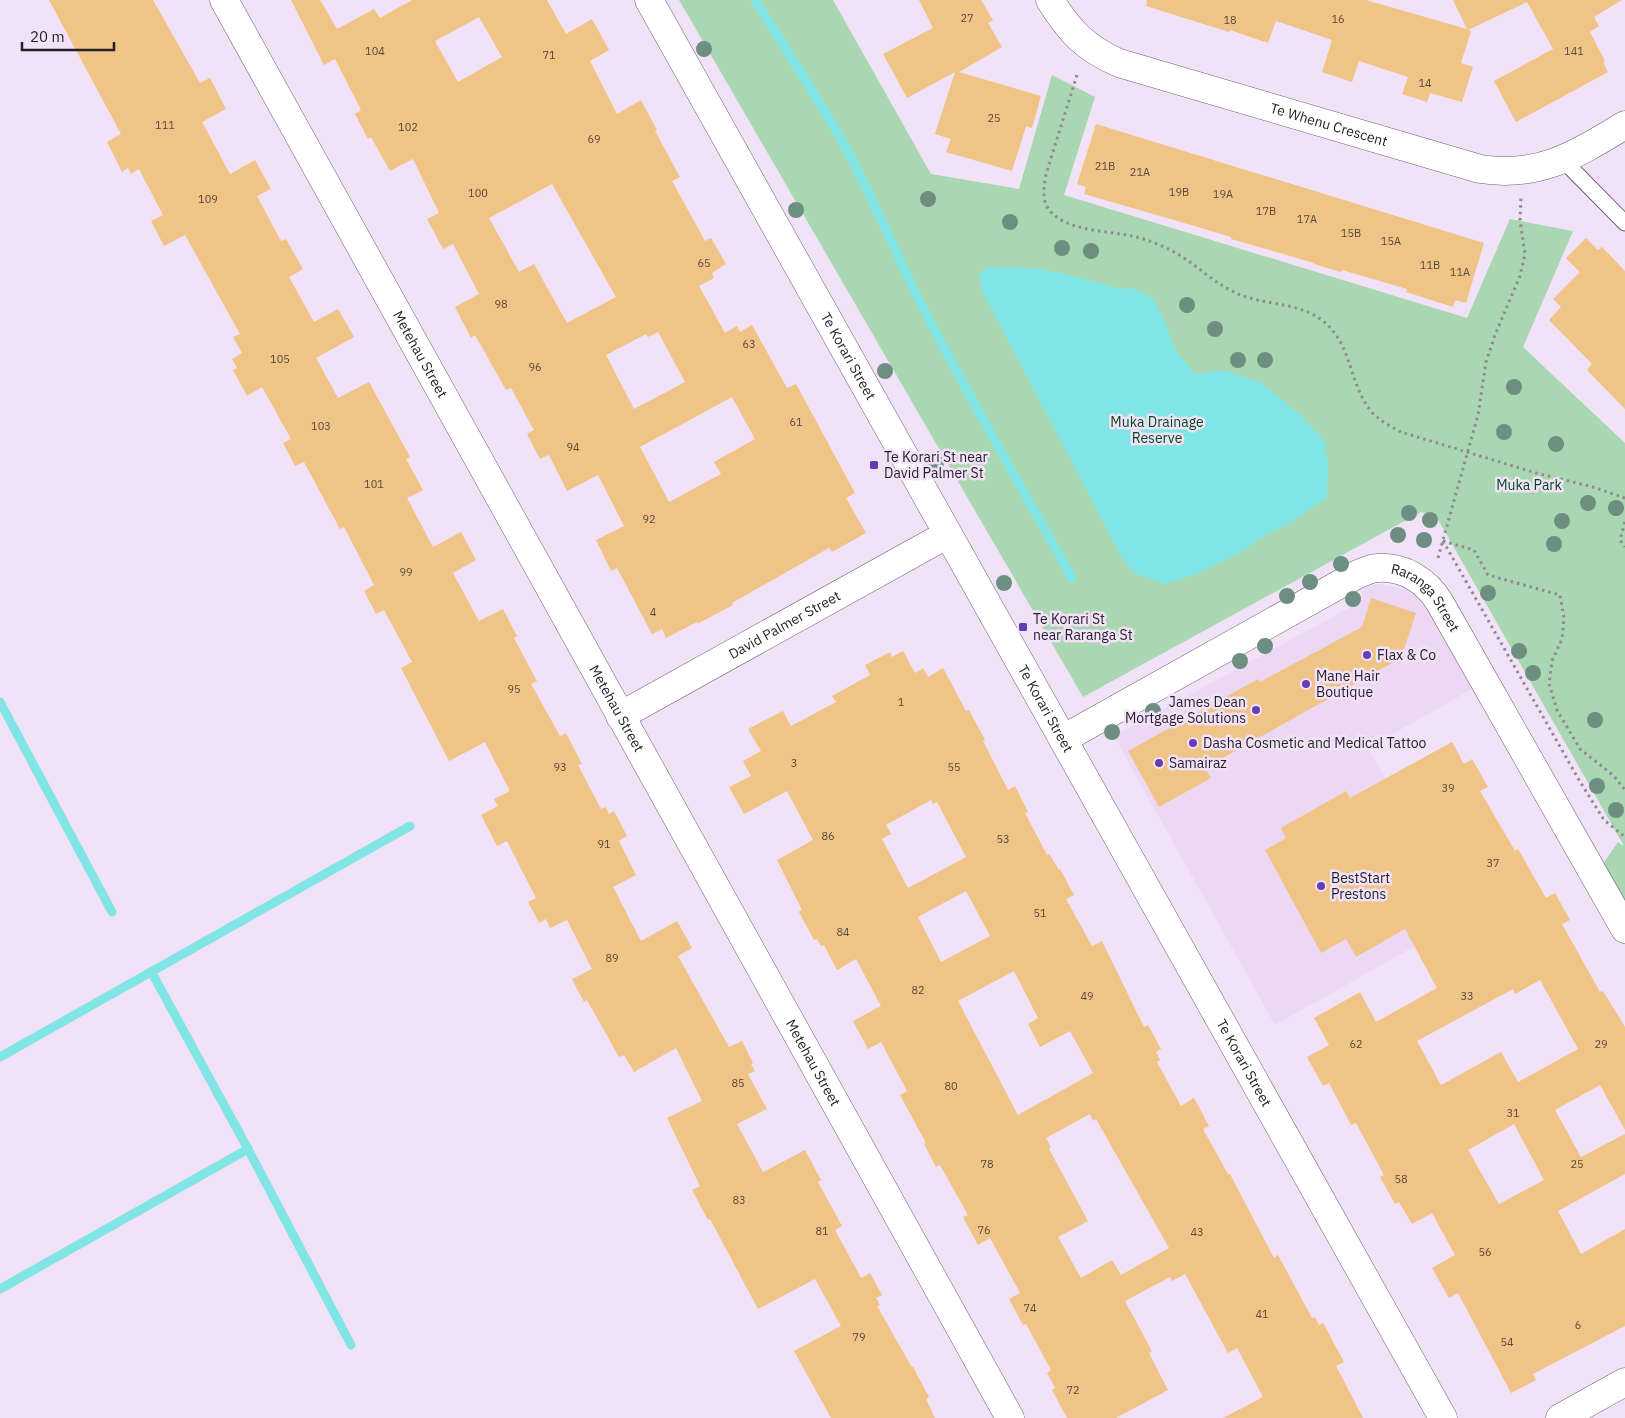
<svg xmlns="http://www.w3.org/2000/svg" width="1625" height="1418" font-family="'IBM Plex Sans',sans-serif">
	<rect width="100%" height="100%" fill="#f1e2f7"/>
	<polygon fill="#edd8f4" points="1381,584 1405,589 1414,594 1423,603 1472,689 1368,748 1463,919 1275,1025 1114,736 1360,602 1365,586"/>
	<polygon fill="#a9d7b1" points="679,0 833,0 931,174 1019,189 1052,75 1095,97 1064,195 1467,318 1510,219 1573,231 1523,347 1625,443 1625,905 1603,864 1618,842 1624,846 1436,516 1421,512 1083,697"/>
	<polygon fill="#82e5e5" points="989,267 1034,268 1065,274 1118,288 1136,289 1153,299 1164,319 1176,351 1196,374 1223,370 1260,382 1301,415 1325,442 1328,466 1327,497 1290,523 1264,536 1242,552 1194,575 1165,584 1134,573 1121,556 982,291 979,273"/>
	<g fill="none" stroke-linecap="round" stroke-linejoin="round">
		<g stroke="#82e5e5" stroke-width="9">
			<path d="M 755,0 C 784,46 814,92 841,139 C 871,192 893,248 920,302 C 968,396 1021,486 1072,578"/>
			<polyline points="0,702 112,912"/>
			<polyline points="152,973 248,1149 351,1345"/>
			<polyline points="0,1057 410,826"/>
			<polyline points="0,1289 248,1149"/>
		</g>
	</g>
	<g fill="#efc486" fill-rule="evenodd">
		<polygon points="49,0 153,0 200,83 210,78 226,109 202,122 230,174 255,160 271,189 257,196 281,241 286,239 303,269 289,277 314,322 338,309 354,337 316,358 338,398 369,382 410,457 406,459 423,490 407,498 433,547 461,532 476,560 453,573 479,621 503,609 517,636 514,638 537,681 531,684 560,736 566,733 582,764 578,765 601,809 606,807 609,814 614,811 627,836 619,841 636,875 613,887 641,941 677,921 692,948 678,956 729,1047 742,1041 753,1063 751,1064 755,1071 748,1074 767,1109 737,1124 763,1172 805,1150 821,1180 818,1182 842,1226 835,1230 861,1278 870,1273 882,1295 876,1298 880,1305 877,1306 906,1357 912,1367 913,1367 929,1397 926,1399 935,1418 831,1418 794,1351 841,1326 815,1279 758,1309 710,1219 708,1220 692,1190 700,1186 667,1118 702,1101 676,1048 634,1072 624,1055 619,1057 587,1000 584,1002 572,979 592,969 567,920 550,928 546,919 539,923 528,902 536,898 507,841 497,846 481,815 498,806 494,799 510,791 485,742 449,761 401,668 412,662 384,610 376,614 364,591 374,585 344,527 340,529 304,462 295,466 283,443 291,439 262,387 247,396 233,370 237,368 232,359 242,353 233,337 240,334 185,235 164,246 151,221 163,215 139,169 131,174 128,168 122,172 107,142 121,134"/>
		<path d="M 291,0 L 320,0 L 337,29 L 374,9 L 380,18 L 412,0 L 547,0 L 566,34 L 592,19 L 609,50 L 590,61 L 617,114 L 641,100 L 657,130 L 655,131 L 680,177 L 672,181 L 705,241 L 711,238 L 726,264 L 712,273 L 714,278 L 699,286 L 725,333 L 737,326 L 740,332 L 752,325 L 787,388 L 796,384 L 855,493 L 846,498 L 866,533 L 832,552 L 829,548 L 732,603 L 733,605 L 697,624 L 697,622 L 666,638 L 662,629 L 652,634 L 617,568 L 611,571 L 596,540 L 624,526 L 598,475 L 567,491 L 549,455 L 540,459 L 527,434 L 534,430 L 511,388 L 506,390 L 475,335 L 471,338 L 455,307 L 479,294 L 453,244 L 443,249 L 427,219 L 439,213 L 413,159 L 390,171 L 371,137 L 368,139 L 355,114 L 361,110 L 335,59 L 324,65 ZM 479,17 L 502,57 L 458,82 L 435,41 ZM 552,184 L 616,297 L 567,323 L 534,264 L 519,272 L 489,218 ZM 658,332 L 685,382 L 634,409 L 606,355 L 646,334 L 648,337 ZM 732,397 L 755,439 L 714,462 L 721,474 L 669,502 L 640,447 Z"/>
		<polygon points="919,0 981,0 993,20 988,23 1002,47 959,72 1041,96 1032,128 1026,126 1012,171 946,152 951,139 935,134 955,72 907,98 883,54 933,28"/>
		<polygon points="1147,0 1366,0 1467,29 1453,0 1622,0 1594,17 1599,26 1590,32 1605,61 1603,62 1608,72 1516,122 1494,81 1553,49 1527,2 1468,30 1471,31 1461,63 1473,67 1462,102 1430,93 1427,102 1402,94 1408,77 1359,61 1352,82 1322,72 1332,40 1276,21 1268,43 1230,30 1229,32 1146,6"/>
		<polygon points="1096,124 1484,243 1466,303 1455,300 1453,307 1406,292 1407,289 1342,270 1341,272 1314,264 1314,263 1231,239 1231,237 1198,227 1084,194 1086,187 1077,184"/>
		<polygon points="1586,238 1598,250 1602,247 1625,271 1625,409 1587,370 1592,364 1549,320 1561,307 1553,299 1580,272 1566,258"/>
		<polygon points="1371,598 1416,613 1401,658 1205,768 1211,778 1159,807 1128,751 1258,679 1260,682 1362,627"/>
		<path d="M 903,651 L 915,673 L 923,668 L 928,677 L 943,668 L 966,711 L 969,710 L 985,740 L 983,741 L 1008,790 L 1015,786 L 1028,812 L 1025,813 L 1047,855 L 1049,854 L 1059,870 L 1060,869 L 1074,895 L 1066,899 L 1092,946 L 1102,941 L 1144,1027 L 1148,1025 L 1161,1049 L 1156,1052 L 1160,1060 L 1157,1062 L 1181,1106 L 1194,1098 L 1209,1126 L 1203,1129 L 1228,1174 L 1230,1174 L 1274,1258 L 1278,1255 L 1312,1318 L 1315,1317 L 1319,1325 L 1323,1323 L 1344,1362 L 1336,1366 L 1363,1418 L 1223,1418 L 1263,1397 L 1237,1348 L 1228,1353 L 1185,1274 L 1172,1281 L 1170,1277 L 1125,1301 L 1152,1351 L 1149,1353 L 1168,1390 L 1116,1418 L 1067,1418 L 1052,1390 L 1055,1388 L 1047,1373 L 1051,1370 L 1026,1324 L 1023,1325 L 1009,1299 L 1020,1293 L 990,1238 L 978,1245 L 963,1217 L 968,1215 L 940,1165 L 936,1167 L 924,1144 L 926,1143 L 900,1095 L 907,1091 L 881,1042 L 868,1049 L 853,1021 L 881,1006 L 856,959 L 837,970 L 824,945 L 821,946 L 817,939 L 814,940 L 799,912 L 802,910 L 777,860 L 813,840 L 787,791 L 744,814 L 729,787 L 751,776 L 743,761 L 761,751 L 748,729 L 783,711 L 791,726 L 836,702 L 832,696 L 870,675 L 865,665 L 890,652 L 892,657 ZM 931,800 L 933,804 L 937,802 L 966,857 L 908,888 L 882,839 L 891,834 L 886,825 ZM 966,891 L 990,936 L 941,962 L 918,917 ZM 1014,971 L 1038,1018 L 1028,1024 L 1040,1047 L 1070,1031 L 1093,1073 L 1018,1115 L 958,1001 ZM 1090,1114 L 1093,1121 L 1096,1119 L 1169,1248 L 1121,1275 L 1112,1260 L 1081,1278 L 1058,1237 L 1088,1221 L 1049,1149 L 1051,1147 L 1046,1138 Z"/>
		<path d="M 1452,742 L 1464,764 L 1472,759 L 1488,787 L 1480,791 L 1515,851 L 1518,849 L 1546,898 L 1555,893 L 1570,920 L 1562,924 L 1600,992 L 1603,991 L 1625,1027 L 1625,1130 L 1600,1085 L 1555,1110 L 1581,1157 L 1625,1134 L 1625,1174 L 1558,1211 L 1581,1254 L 1625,1229 L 1625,1326 L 1533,1374 L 1536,1380 L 1511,1393 L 1458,1293 L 1449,1298 L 1432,1268 L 1455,1255 L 1432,1213 L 1412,1224 L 1399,1202 L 1395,1204 L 1380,1177 L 1384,1175 L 1356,1123 L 1351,1125 L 1329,1083 L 1323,1086 L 1307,1057 L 1329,1045 L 1314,1018 L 1360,992 L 1376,1022 L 1437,988 L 1405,929 L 1356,957 L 1346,939 L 1321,953 L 1265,850 L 1286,838 L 1281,828 L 1346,791 L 1350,798 ZM 1540,980 L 1578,1049 L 1518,1082 L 1501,1052 L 1441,1085 L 1417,1041 L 1513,989 L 1515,994 ZM 1514,1124 L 1544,1180 L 1499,1204 L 1468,1150 Z"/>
	</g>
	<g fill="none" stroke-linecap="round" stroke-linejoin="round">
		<g stroke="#6e6073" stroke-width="17">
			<polyline id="lane" points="1562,159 1625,223"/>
		</g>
		<g stroke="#6e6073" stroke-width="29">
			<g id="street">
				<path id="s1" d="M 224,0 L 1010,1418"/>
				<path id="s2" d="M 1050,0 C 1069,31 1085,48 1119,63 L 1480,169 C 1540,178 1575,155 1625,125"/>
				<path id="s3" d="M 620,716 L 948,534"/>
				<path id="s4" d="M 1063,739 L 1358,574 C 1364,572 1371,568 1377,568 C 1404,566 1427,581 1440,603 L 1625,929"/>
				<polyline points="1560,1418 1625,1382"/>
			</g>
		</g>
		<g stroke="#6e6073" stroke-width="29">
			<g id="secondary">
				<path id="s5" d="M 649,0 L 1443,1418"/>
			</g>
		</g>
		<g stroke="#928796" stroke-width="3" stroke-dasharray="2.5 4" stroke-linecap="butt">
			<path d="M 1077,75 L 1046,174 C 1044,187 1041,200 1050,211 C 1067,231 1108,231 1132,236 C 1146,239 1161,245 1174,252 C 1195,263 1212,282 1234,292 C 1262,306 1298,301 1323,321 C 1352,344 1349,383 1370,410 C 1378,420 1390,426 1401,432 L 1536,473 L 1593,487 L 1625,498"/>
			<polyline points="1625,522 1620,540 1625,547"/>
			<polyline points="1443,541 1474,550 1488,575 1560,595 1564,618 1562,639 1552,661 1549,684 1557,710 1580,749 1614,776 1625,790"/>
			<polyline points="1443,541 1579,780 1604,820 1625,837"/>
			<polyline points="1438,558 1478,415 1486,362 1495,335 1520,276 1525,254 1520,220 1521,198"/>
		</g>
		<use href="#lane" stroke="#fff" stroke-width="15"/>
		<use href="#street" stroke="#fff" stroke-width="28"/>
		<use href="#secondary" stroke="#fff" stroke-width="28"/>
	</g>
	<g fill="#6d8e80">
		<circle cx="704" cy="49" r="8"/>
		<circle cx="928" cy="199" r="8"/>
		<circle cx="796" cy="210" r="8"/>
		<circle cx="1010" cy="222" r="8"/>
		<circle cx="1062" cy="248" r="8"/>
		<circle cx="1091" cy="251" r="8"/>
		<circle cx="1187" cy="305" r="8"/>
		<circle cx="1215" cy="329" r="8"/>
		<circle cx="1238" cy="360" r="8"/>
		<circle cx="1265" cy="360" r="8"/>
		<circle cx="885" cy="371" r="8"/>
		<circle cx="1514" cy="387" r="8"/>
		<circle cx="1504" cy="432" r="8"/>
		<circle cx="1556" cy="444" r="8"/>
		<circle cx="936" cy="463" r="8"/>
		<circle cx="1588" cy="503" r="8"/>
		<circle cx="1616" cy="508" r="8"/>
		<circle cx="1409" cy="513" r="8"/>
		<circle cx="1430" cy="520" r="8"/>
		<circle cx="1562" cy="521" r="8"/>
		<circle cx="1398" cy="535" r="8"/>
		<circle cx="1424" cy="540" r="8"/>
		<circle cx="1554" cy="544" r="8"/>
		<circle cx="1341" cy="564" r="8"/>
		<circle cx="1310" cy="582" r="8"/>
		<circle cx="1004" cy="583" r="8"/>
		<circle cx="1488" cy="593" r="8"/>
		<circle cx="1287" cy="596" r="8"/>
		<circle cx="1353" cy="599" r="8"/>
		<circle cx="1265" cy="646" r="8"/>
		<circle cx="1519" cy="651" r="8"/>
		<circle cx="1240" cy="661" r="8"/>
		<circle cx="1533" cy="673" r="8"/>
		<circle cx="1153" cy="711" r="8"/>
		<circle cx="1595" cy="720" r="8"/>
		<circle cx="1112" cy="732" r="8"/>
		<circle cx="1597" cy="786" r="8"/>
		<circle cx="1616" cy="810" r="8"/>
	</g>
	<g fill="#643cb4" stroke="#f1e2f7" stroke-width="2">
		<rect x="869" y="460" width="10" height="10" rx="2.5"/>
		<rect x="1018" y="622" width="10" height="10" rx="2.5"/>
		<circle cx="1367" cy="655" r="5"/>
		<circle cx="1306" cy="684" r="5"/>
		<circle cx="1256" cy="710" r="5"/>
		<circle cx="1193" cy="743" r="5"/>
		<circle cx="1159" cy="763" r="5"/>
		<circle cx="1321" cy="886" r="5"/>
	</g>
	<g text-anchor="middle" stroke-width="5" stroke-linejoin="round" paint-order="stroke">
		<g font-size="11" fill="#57483e">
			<text x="967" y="22">27</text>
			<text x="1338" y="23">16</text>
			<text x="1230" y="24">18</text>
			<text x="375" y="55">104</text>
			<text x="1574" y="55">141</text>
			<text x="549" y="59">71</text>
			<text x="1425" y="87">14</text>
			<text x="994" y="122">25</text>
			<text x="165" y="129">111</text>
			<text x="408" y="131">102</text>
			<text x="594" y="143">69</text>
			<text x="1105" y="170">21B</text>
			<text x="1140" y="176">21A</text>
			<text x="1179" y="196">19B</text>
			<text x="478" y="197">100</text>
			<text x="1223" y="198">19A</text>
			<text x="208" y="203">109</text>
			<text x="1266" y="215">17B</text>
			<text x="1307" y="223">17A</text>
			<text x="1351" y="237">15B</text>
			<text x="1391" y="245">15A</text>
			<text x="704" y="267">65</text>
			<text x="1430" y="269">11B</text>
			<text x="1460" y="276">11A</text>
			<text x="501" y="308">98</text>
			<text x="749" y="348">63</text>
			<text x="280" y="363">105</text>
			<text x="535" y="371">96</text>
			<text x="796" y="426">61</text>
			<text x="321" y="430">103</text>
			<text x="573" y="451">94</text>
			<text x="374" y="488">101</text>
			<text x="649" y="523">92</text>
			<text x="406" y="576">99</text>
			<text x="653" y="616">4</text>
			<text x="514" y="693">95</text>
			<text x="901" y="706">1</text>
			<text x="794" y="767">3</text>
			<text x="560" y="771">93</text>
			<text x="954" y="771">55</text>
			<text x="1448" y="792">39</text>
			<text x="828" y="840">86</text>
			<text x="1003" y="843">53</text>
			<text x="604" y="848">91</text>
			<text x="1493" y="867">37</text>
			<text x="1040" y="917">51</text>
			<text x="843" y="936">84</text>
			<text x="612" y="962">89</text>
			<text x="918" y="994">82</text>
			<text x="1087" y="1000">49</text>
			<text x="1467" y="1000">33</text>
			<text x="1356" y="1048">62</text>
			<text x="1601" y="1048">29</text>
			<text x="738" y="1087">85</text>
			<text x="951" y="1090">80</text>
			<text x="1513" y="1117">31</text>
			<text x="987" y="1168">78</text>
			<text x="1577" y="1168">25</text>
			<text x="1401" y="1183">58</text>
			<text x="739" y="1204">83</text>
			<text x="984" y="1234">76</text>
			<text x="822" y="1235">81</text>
			<text x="1197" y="1236">43</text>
			<text x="1485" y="1256">56</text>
			<text x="1030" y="1312">74</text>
			<text x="1262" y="1318">41</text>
			<text x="1578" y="1329">6</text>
			<text x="859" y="1341">79</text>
			<text x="1507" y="1346">54</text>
			<text x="1073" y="1394">72</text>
		</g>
		<g font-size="14" fill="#241e26" stroke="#f1e2f7">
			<text dy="5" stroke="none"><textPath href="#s2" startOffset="314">Te Whenu Crescent</textPath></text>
			<text dy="5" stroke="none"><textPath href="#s1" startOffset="405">Metehau Street</textPath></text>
			<text dy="5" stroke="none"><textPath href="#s5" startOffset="408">Te Korari Street</textPath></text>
			<text dy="5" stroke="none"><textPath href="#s4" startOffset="419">Raranga Street</textPath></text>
			<text dy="5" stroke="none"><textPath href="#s3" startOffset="188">David Palmer Street</textPath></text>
			<text dy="5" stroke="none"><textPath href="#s1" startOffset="810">Metehau Street</textPath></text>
			<text dy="5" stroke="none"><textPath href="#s5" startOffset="812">Te Korari Street</textPath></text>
			<text dy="5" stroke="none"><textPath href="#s5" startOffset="1218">Te Korari Street</textPath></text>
			<text dy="5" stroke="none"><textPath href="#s1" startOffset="1215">Metehau Street</textPath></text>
		</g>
		<g font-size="14" fill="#014a1e" stroke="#f1e2f7">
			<text x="1157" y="427">Muka Drainage<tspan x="1157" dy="16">Reserve</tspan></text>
			<text x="1529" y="490">Muka Park</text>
		</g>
		<g font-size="14" fill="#241e26" stroke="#f1e2f7" text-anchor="start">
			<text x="884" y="462">Te Korari St near<tspan x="884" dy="16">David Palmer St</tspan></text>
			<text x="1033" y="624">Te Korari St<tspan x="1033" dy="16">near Raranga St</tspan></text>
			<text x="1377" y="660">Flax &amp; Co</text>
			<text x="1316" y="681">Mane Hair<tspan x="1316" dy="16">Boutique</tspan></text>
			<text x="1246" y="707" text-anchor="end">James Dean<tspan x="1246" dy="16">Mortgage Solutions</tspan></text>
			<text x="1203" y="748">Dasha Cosmetic and Medical Tattoo</text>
			<text x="1169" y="768">Samairaz</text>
			<text x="1331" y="883">BestStart<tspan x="1331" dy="16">Prestons</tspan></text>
		</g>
	</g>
	<path d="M22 42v8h92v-8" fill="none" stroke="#241e26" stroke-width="2.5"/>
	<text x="30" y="42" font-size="15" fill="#241e26" stroke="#f1e2f7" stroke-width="4" paint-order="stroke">20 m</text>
</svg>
